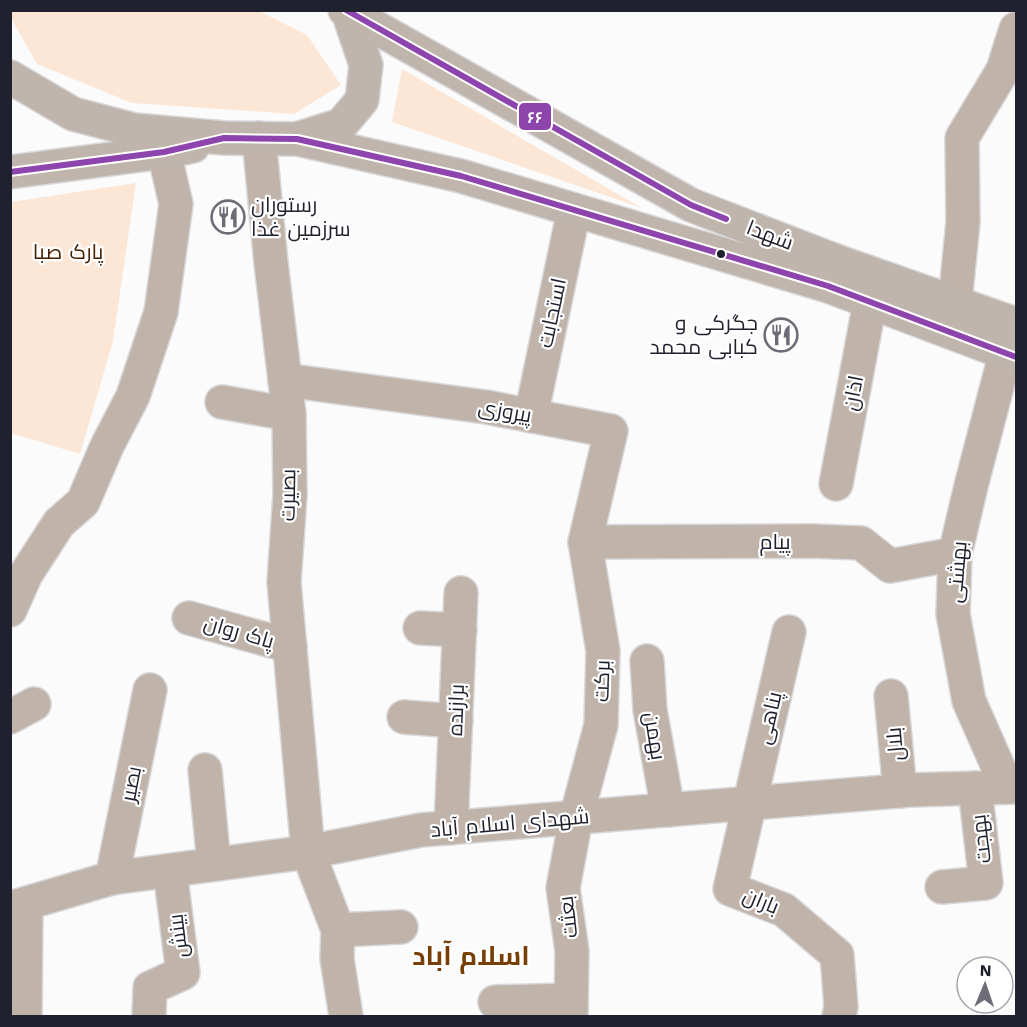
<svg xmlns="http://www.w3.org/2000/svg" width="1027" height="1027" font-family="'Work Sans',Cairo,sans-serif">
	<rect width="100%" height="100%" fill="#fbfbfb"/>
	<g fill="#fce7d7">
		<polygon points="10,11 259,11 307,35 341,85 294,114 132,103 37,64 11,18"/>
		<polygon points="402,69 642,208 392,122"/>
		<polygon points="136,183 113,341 80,454 11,433 11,202"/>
	</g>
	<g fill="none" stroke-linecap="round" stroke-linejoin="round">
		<g stroke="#d8d8da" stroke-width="36">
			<g id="minor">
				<polyline points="259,138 271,263 289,414 290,495 284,582 308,852 338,930 337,959 346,1016"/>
				<polyline points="955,302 963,222 962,138 1003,70 1016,29"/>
				<polyline points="1006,352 971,486 955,554 953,614 969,701 1007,787"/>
				<polyline points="285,380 486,407 611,431 585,542 603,651 601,725 576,818 563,888 572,951 571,1016"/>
				<polyline points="222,402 289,414"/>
				<polyline points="531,416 574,210"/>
				<polyline points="836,484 870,302"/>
				<polyline points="585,542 812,541 861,543 890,566 955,554"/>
				<polyline points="10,610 26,574 59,523 83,502 107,446 133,396 161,312 176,204 164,152"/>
				<polyline points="189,618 290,646"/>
				<polyline points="420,628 460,630"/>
				<polyline points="789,632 730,889 784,910 837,955 841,1007 839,1016"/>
				<polyline points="647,661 650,710 668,810"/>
				<polyline points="891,696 900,791"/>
				<polyline points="10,717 34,704"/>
				<polyline points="404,717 456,721"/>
				<polyline points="205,770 214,864"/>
				<polyline points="451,828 461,593"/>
				<polyline points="112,878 150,690"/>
				<polyline points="942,887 986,883 975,788"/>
				<polyline points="10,908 112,878 308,852 421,830 910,790 1016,787"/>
				<polyline points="338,930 401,927"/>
				<polyline points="495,1002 571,1000"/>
				<polyline points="25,1016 26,904"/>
				<polyline points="149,1016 150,988 183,973 170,871"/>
			</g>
		</g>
		<g stroke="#d8d8da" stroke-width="36">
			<g id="major">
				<polyline points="345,10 691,205 836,261 1016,324"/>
				<polyline points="10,77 73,114 134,130 224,138 297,139 341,125 362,100 366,65 348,12"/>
				<polyline points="297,139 461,176 828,286 1016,357"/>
				<polyline points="10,172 164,152 193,146"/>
			</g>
		</g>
		<use href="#minor" stroke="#c0b3a9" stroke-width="33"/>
		<use href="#major" stroke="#c0b5ac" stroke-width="33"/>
		<g stroke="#fff" stroke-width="10">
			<g id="bus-1">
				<polyline points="346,10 691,205 726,219"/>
				<polyline points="10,172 164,152 224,138 297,139 461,176 828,286 1016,357"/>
			</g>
		</g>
		<use href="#bus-1" stroke="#8e44ad" stroke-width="6"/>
	</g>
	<defs>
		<g id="restaurant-ring" transform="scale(1.725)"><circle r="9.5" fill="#fff" stroke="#6c6d76" stroke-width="1.5"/><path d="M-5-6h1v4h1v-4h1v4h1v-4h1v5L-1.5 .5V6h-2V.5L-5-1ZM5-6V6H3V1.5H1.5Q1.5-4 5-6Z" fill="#6c6d76"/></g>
	</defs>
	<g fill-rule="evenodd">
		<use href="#restaurant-ring" x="228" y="217"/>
		<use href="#restaurant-ring" x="781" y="335"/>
	</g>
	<circle fill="#1f212e" stroke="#fff" stroke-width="2" cx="721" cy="254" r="5"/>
	<g text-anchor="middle" stroke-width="4.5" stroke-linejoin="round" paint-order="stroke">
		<g font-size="21" fill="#1f212e" stroke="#fff" text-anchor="start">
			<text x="251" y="212">رستوران<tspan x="251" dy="24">سرزمین غذا</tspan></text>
			<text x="758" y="330" text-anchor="end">جگرکی و<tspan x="758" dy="24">کبابی محمد</tspan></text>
		</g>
		<g font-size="21" fill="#1f212e" stroke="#fff">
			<text transform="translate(770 235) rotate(21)" y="7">شهدا</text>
			<text transform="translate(552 313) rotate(-78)" y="7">استجابت</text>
			<text transform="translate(853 393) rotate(-79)" y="7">اذان</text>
			<text transform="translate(505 411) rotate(10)" y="7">پیروزی</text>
			<text transform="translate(288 495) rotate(-89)" y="7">بصیرت</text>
			<text x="775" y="549">پیام</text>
			<text transform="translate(957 572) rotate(-85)" y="7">بهشتی</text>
			<text transform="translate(239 632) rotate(16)" y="7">پاک روان</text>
			<text transform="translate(602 681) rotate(-88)" y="7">برکت</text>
			<text transform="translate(456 710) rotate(-88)" y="7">برازنده</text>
			<text transform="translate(769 718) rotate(-77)" y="7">پناهی</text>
			<text transform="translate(655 736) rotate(81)" y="7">بهمن</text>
			<text transform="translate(895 744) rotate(-95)" y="7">بلال</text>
			<text transform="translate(131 784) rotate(-79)" y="7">بصیر</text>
			<text transform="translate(510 823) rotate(-5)" y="7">شهدای اسلام آباد</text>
			<text transform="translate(981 839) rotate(-97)" y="7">بهجت</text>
			<text transform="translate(761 901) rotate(22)" y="7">باران</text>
			<text transform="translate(568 917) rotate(-97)" y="7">بعثت</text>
			<text transform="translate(178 936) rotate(-97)" y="7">بینش</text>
		</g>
		<g font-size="21" fill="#462000" stroke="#fff">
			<text x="68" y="259">پارک صبا</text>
		</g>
		<g font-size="27" font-weight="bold" fill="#773f05" stroke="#fff">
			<text x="471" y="965">اسلام آباد</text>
		</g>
	</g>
	<rect stroke="#fff" stroke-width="2" x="518" y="102" width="34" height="29" rx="6" fill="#8e44ad"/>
	<g font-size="16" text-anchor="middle" font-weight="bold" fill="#fff">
		<text x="535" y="123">۶۶</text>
	</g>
	<rect width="1027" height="1027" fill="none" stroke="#1f212e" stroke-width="24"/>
	<g transform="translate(985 985) rotate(2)"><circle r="28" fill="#ffffff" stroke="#a5a6ab" stroke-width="1.5"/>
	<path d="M0-4.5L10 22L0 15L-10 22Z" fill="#6c6d76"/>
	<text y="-9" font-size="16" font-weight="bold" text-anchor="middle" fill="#1f212e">N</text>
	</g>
</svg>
